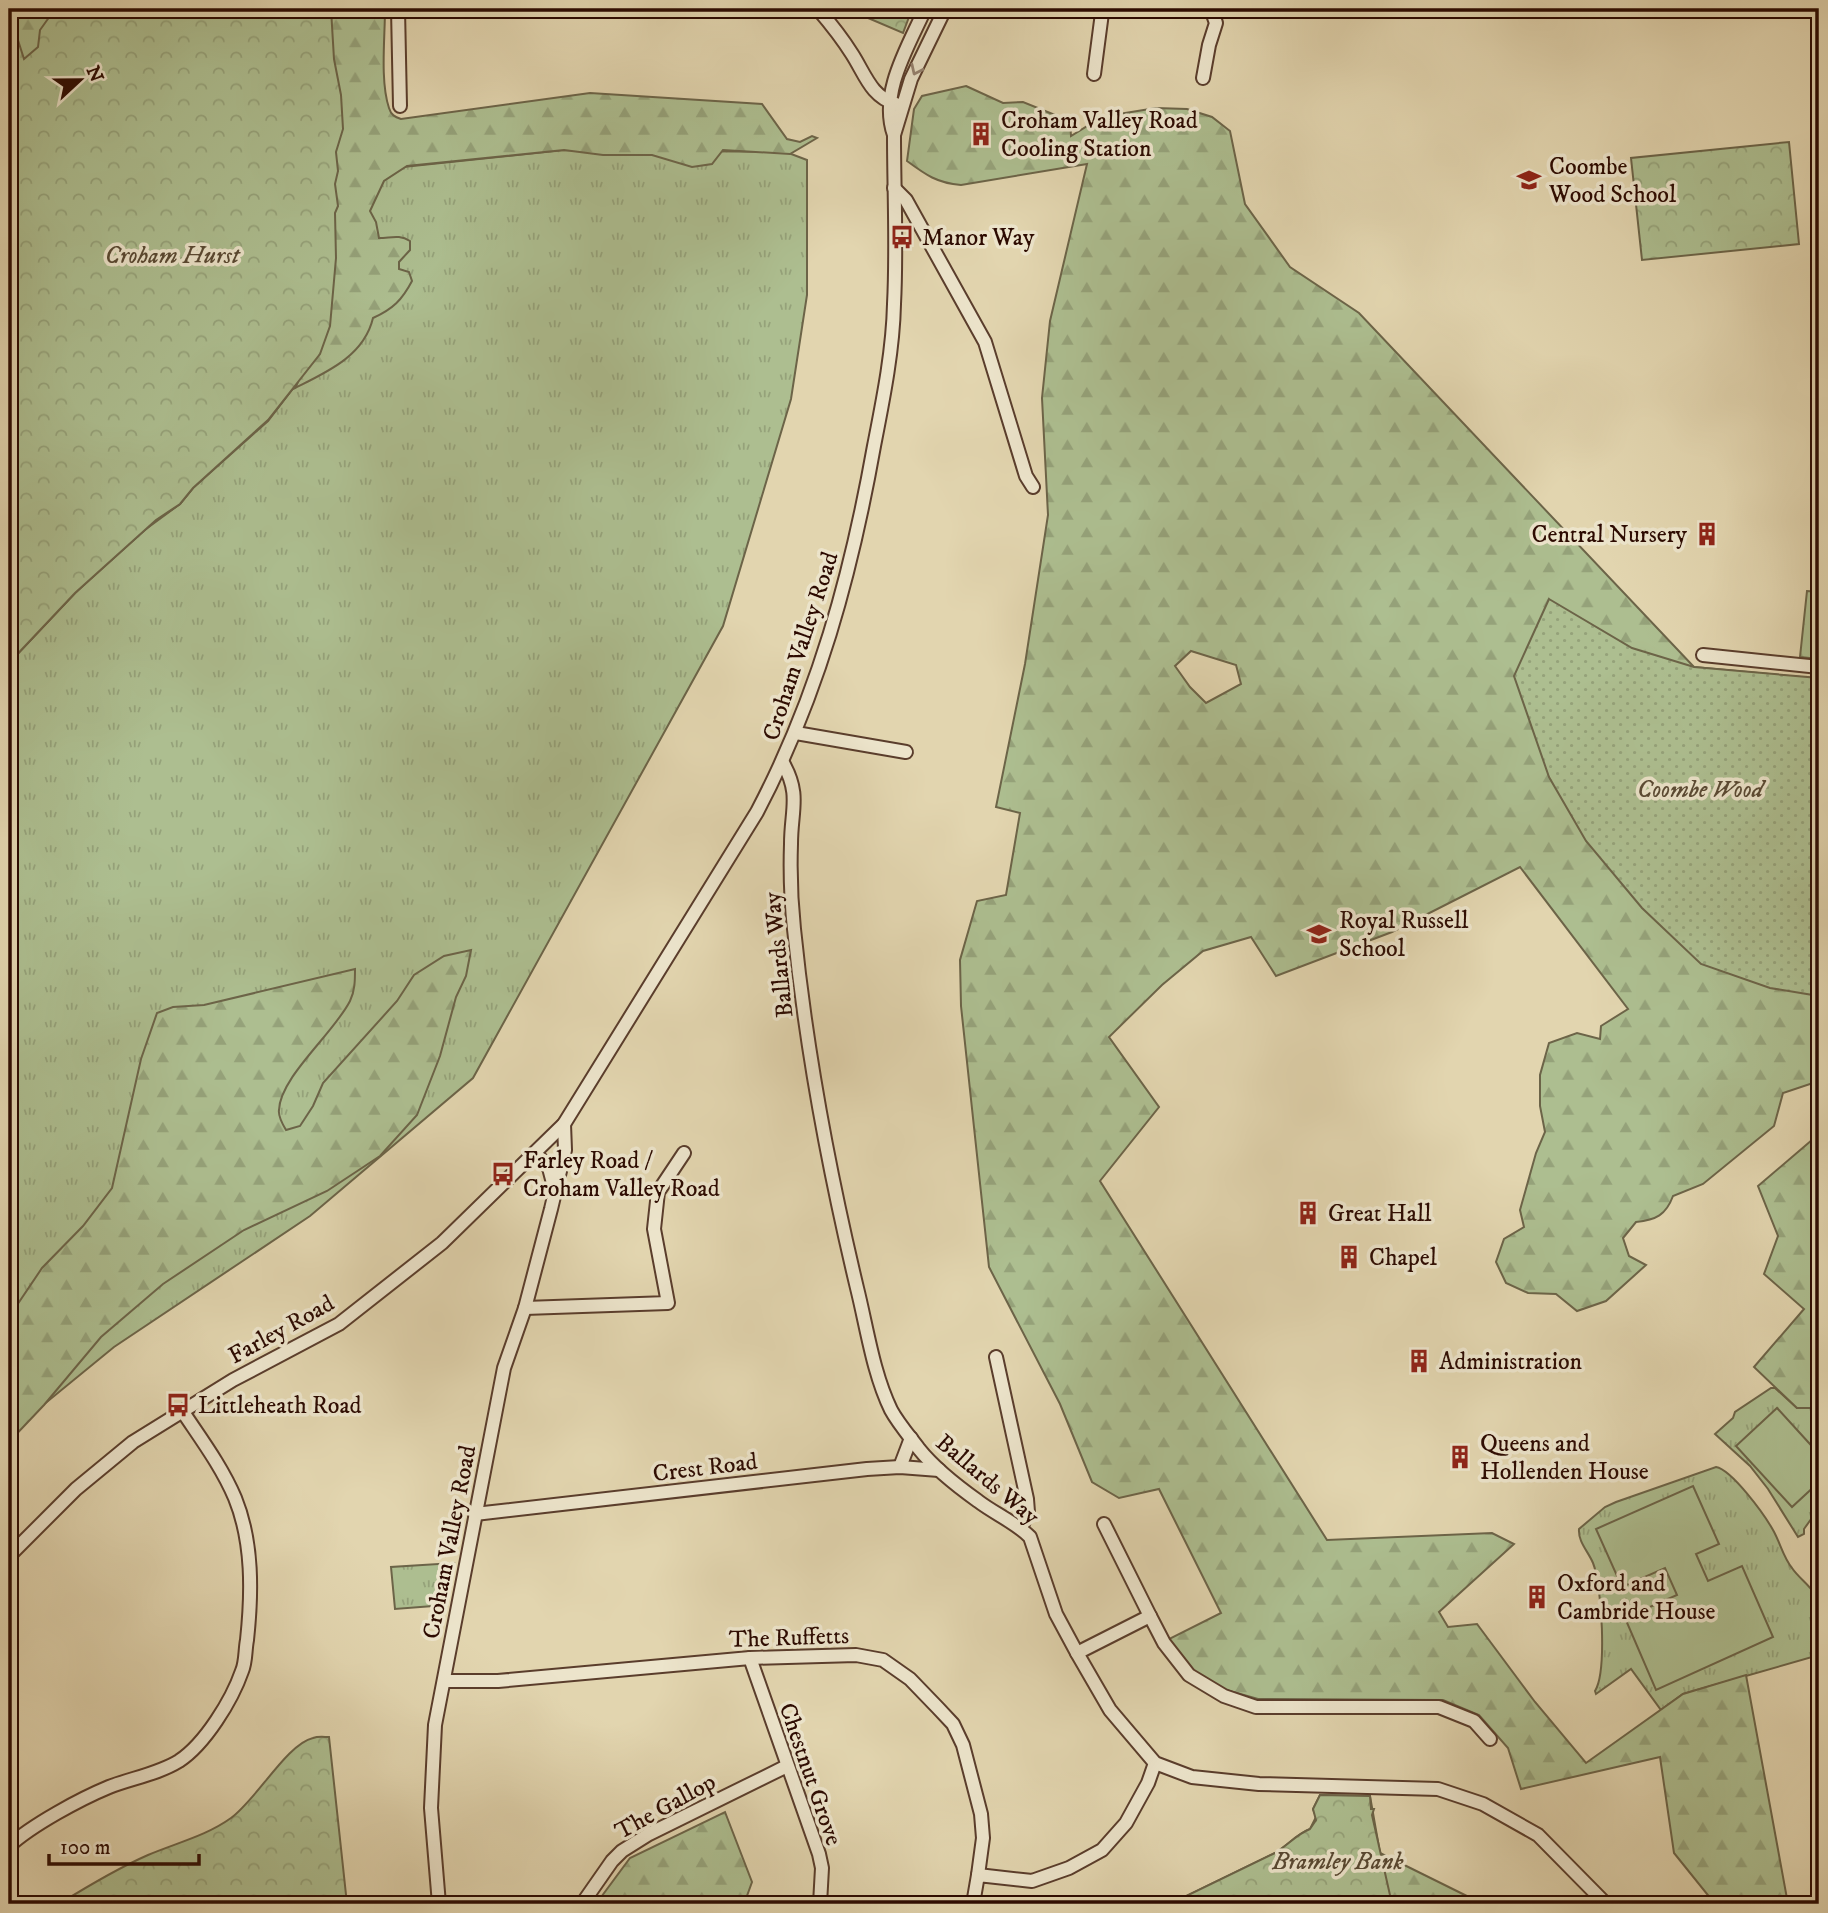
<svg xmlns="http://www.w3.org/2000/svg" width="1828" height="1913" font-family="'IM FELL DW Pica',serif">
	<defs>
		<pattern id="grass-tufts" width="24" height="20" patternUnits="userSpaceOnUse" patternTransform="scale(1.75)"><rect width="24" height="20" fill="#adbe90"/><path d="M3 7l-1-3M5 7V3M7 7l1-3M15 17l-1-3M17 17v-4M19 17l1-3" fill="none" stroke="#95a27a"/></pattern>
		<pattern id="forest-firs" width="22" height="20" patternUnits="userSpaceOnUse" patternTransform="scale(1.75)"><rect width="22" height="20" fill="#adbe90"/><path d="M5 1l3.5 6h-7zM16 11l3.5 6h-7z" fill="#95a27a"/></pattern>
		<pattern id="park-crowns" width="20" height="18" patternUnits="userSpaceOnUse" patternTransform="scale(1.75)"><rect width="20" height="18" fill="#adbe90"/><path d="M2 6a3 3 0 1 1 6 0M12 15a3 3 0 1 1 6 0" fill="none" stroke="#95a27a"/></pattern>
		<pattern id="garden-dots" width="8" height="8" patternUnits="userSpaceOnUse" patternTransform="scale(1.75)"><rect width="8" height="8" fill="#adbe90"/><path d="M2 2h.1M6 6h.1" fill="none" stroke="#95a27a" stroke-width="1.8" stroke-linecap="round"/></pattern>
	</defs>
	<rect width="100%" height="100%" fill="#e2d5af"/>
	<filter id="stains"><feTurbulence type="fractalNoise" baseFrequency=".00286" numOctaves="4"/><feColorMatrix values="0 0 0 0 .2 0 0 0 0 .09 0 0 0 0 .02 0 0 0 .5 -.17"/></filter>
	<radialGradient id="worn" r=".72"><stop offset=".6" stop-color="#630" stop-opacity="0"/><stop offset="1" stop-color="#630" stop-opacity=".3"/></radialGradient>
	<g fill="url(#grass-tufts)" stroke="#6c6448" stroke-width="2">
		<polygon points="564,150 786,152 807,160 807,295 791,399 723,626 473,1078 310,1216 114,1347 9,1433 9,663 75,593 127,543 180,504 196,484 268,420 320,354 336,258 335,213 365,171"/>
		<polygon points="1771,1388 1775,1388 1797,1408 1819,1408 1819,1508 1804,1529 1804,1534 1798,1537 1768,1489 1750,1466 1715,1434 1733,1418 1735,1412"/>
		<path d="M 1716,1467 C 1732,1470 1764,1514 1773,1530 C 1780,1542 1783,1557 1792,1568 C 1800,1580 1813,1586 1818,1602 C 1823,1617 1819,1639 1819,1655 L 1683,1694 L 1661,1710 L 1631,1669 L 1596,1694 L 1595,1691 C 1607,1672 1602,1585 1593,1563 C 1588,1551 1578,1542 1579,1529 L 1605,1507 L 1616,1502 Z"/>
		<polygon points="454,1563 446,1605 395,1609 391,1567"/>
	</g>
	<g fill="url(#forest-firs)" stroke="#6c6448" stroke-width="2" fill-rule="evenodd">
		<path d="M 9,9 L 385,9 C 385,38 380,81 389,108 C 391,115 395,117 401,119 L 590,93 L 762,104 L 787,139 L 800,142 L 812,136 L 817,138 L 790,154 L 723,150 L 712,164 L 692,167 L 652,155 L 603,155 L 564,150 L 407,166 L 384,181 L 370,211 L 376,222 L 379,238 C 391,238 399,234 410,241 L 410,250 L 399,262 L 399,269 L 409,272 L 412,281 C 402,300 393,309 373,318 C 364,356 327,372 295,388 L 298,382 L 268,421 L 193,488 L 180,504 L 156,520 L 75,593 L 9,663 Z"/>
		<path d="M 966,86 L 1003,103 L 1023,102 L 1070,121 L 1071,136 L 1089,125 L 1119,114 L 1156,108 L 1187,109 L 1212,117 L 1230,131 L 1245,204 L 1290,267 L 1359,313 L 1694,667 L 1811,678 L 1819,743 L 1819,1081 L 1783,1093 L 1774,1126 L 1703,1184 L 1673,1196 C 1666,1215 1656,1220 1636,1222 L 1623,1238 L 1629,1256 L 1646,1265 L 1606,1301 L 1577,1311 L 1556,1294 L 1528,1293 L 1506,1283 L 1496,1262 L 1504,1239 L 1524,1227 L 1520,1210 L 1536,1153 L 1545,1132 L 1540,1106 L 1540,1075 L 1549,1043 L 1577,1033 L 1600,1039 L 1601,1026 L 1628,1009 L 1520,867 L 1392,932 L 1276,976 L 1251,937 L 1203,951 L 1162,985 L 1109,1037 L 1159,1107 L 1100,1181 L 1327,1540 L 1492,1533 L 1514,1544 L 1439,1612 L 1448,1627 L 1477,1624 L 1535,1702 L 1586,1763 L 1683,1694 L 1746,1675 L 1788,1904 L 1715,1904 L 1674,1853 L 1660,1757 L 1521,1789 L 1508,1748 L 1479,1715 L 1443,1700 L 1258,1699 L 1226,1690 L 1194,1672 L 1169,1639 L 1221,1613 L 1159,1489 L 1119,1498 L 1092,1482 L 1060,1404 L 989,1267 L 961,1006 L 960,960 L 977,901 L 1006,895 L 1020,813 L 996,807 L 1025,664 L 1048,515 L 1042,398 L 1050,321 L 1087,164 L 961,185 C 937,183 926,175 907,161 L 914,109 L 922,96 ZM 1191,651 L 1236,665 L 1241,684 L 1206,703 L 1190,687 L 1175,666 Z"/>
		<polygon points="1807,591 1819,592 1819,659 1800,657"/>
		<path d="M 471,950 L 466,976 L 456,997 L 440,1056 L 417,1115 L 380,1156 L 327,1191 L 244,1230 L 163,1284 L 101,1337 L 44,1405 L 9,1442 L 9,1317 L 42,1268 L 83,1226 L 112,1188 L 141,1059 L 157,1013 L 173,1007 L 204,1005 L 355,969 C 355,980 355,991 350,1001 C 334,1033 280,1077 279,1110 C 278,1116 283,1125 286,1130 L 300,1126 L 313,1106 L 323,1083 L 397,1001 L 414,975 L 444,956 Z"/>
		<polygon points="1819,1134 1819,1408 1797,1408 1754,1367 1804,1309 1764,1274 1778,1236 1758,1186"/>
		<path d="M 1320,1795 L 1370,1796 L 1380,1853 L 1483,1904 L 1175,1904 L 1182,1898 L 1275,1853 C 1288,1845 1297,1834 1310,1829 L 1316,1817 L 1313,1809 Z"/>
		<polygon points="725,1812 752,1882 744,1904 596,1904 630,1858"/>
	</g>
	<g fill="url(#park-crowns)" stroke="#6c6448" stroke-width="2">
		<polygon points="9,9 9,24 16,34 24,59 38,47 40,30 55,9 331,9 334,59 341,95 343,129 336,152 338,171 335,184 338,206 335,213 336,258 330,326 320,354 268,420 193,488 180,504 156,520 75,593 9,663"/>
		<polygon points="847,9 912,9 903,33"/>
		<polygon points="1789,142 1799,244 1642,260 1631,158"/>
		<path d="M 329,1737 L 347,1904 L 59,1904 C 88,1886 116,1869 148,1855 C 176,1843 206,1836 231,1818 C 257,1799 287,1744 313,1738 C 318,1736 324,1737 329,1737 Z"/>
		<path d="M 1320,1795 L 1370,1796 L 1371,1809 L 1374,1809 L 1372,1815 L 1392,1904 L 1175,1904 L 1182,1898 L 1275,1853 C 1288,1845 1297,1834 1310,1829 L 1316,1820 L 1313,1809 Z"/>
	</g>
	<polygon fill="url(#garden-dots)" stroke="#6c6448" stroke-width="2" points="1549,599 1632,648 1694,667 1819,678 1819,996 1770,988 1701,964 1642,908 1586,841 1549,777 1514,676"/>
	<g fill="#adbe90" stroke="#6c6448" stroke-width="2">
		<polygon points="1777,1408 1819,1454 1819,1482 1792,1507 1736,1446"/>
		<polygon points="1693,1486 1719,1544 1696,1554 1708,1581 1742,1566 1773,1637 1656,1690 1625,1618 1677,1595 1665,1568 1622,1587 1596,1529"/>
	</g>
	<g fill="none" stroke-linecap="round" stroke-linejoin="round">
		<g stroke="#5a3d2c" stroke-width="16">
			<g id="minor">
				<polyline points="398,9 400,106"/>
				<path d="M 818,9 C 830,23 842,38 852,54 C 865,74 871,97 896,104"/>
				<polyline points="1094,74 1102,13 1105,9"/>
				<polyline points="1203,78 1209,45 1216,23 1211,9"/>
				<polyline points="894,135 911,79 945,9"/>
				<polyline points="894,188 906,200 985,342 1026,476 1033,487"/>
				<polyline points="1703,655 1819,667"/>
				<polyline points="796,733 906,752"/>
				<path d="M 783,763 C 801,795 791,810 791,844 C 790,873 791,901 794,929 C 806,1048 829,1171 857,1288 C 867,1328 873,1373 891,1410 C 898,1423 910,1437 919,1449 C 935,1469 957,1486 978,1501 C 995,1514 1015,1522 1030,1537 L 1056,1614 L 1077,1653 L 1110,1710 L 1155,1763 L 1192,1777 L 1259,1784 L 1438,1789 L 1483,1804 L 1538,1835 L 1606,1904"/>
				<polyline points="536,1154 549,1168 554,1187"/>
				<polyline points="525,1308 668,1303 654,1229 658,1192 684,1153"/>
				<polyline points="996,1357 1027,1499 1028,1512 1021,1528"/>
				<polyline points="900,1467 911,1438"/>
				<polyline points="475,1514 867,1469 900,1467 939,1470"/>
				<polyline points="1104,1524 1150,1616"/>
				<path d="M 9,1556 L 76,1489 L 133,1442 L 233,1380 L 339,1324 L 442,1243 L 564,1124 L 757,812 C 818,696 851,575 874,446 C 883,400 893,351 894,304 C 897,248 894,191 894,135 C 879,93 908,47 925,9"/>
				<polyline points="1077,1653 1150,1616 1164,1643 1189,1675 1224,1696 1256,1707 1439,1707 1474,1721 1490,1739"/>
				<polyline points="750,1658 819,1854 822,1868 820,1904"/>
				<polyline points="444,1681 498,1681 750,1658 856,1655 883,1660 910,1679 938,1708 953,1724 963,1745 981,1814 983,1838 978,1875"/>
				<path d="M 9,1846 C 32,1825 80,1799 109,1787 C 132,1778 158,1774 179,1761 C 205,1744 232,1700 242,1671 C 246,1662 245,1650 247,1640 C 252,1593 253,1542 235,1498 C 222,1467 201,1439 183,1412"/>
				<polyline points="439,1904 431,1808 435,1725 504,1368 525,1308 551,1209 565,1150 564,1124"/>
				<polyline points="582,1904 612,1861 622,1851 649,1834 787,1766"/>
				<polyline points="973,1904 978,1875 1032,1881 1069,1868 1102,1850 1126,1823 1148,1783 1155,1763"/>
			</g>
		</g>
		<use href="#minor" stroke="#ece4cb" stroke-width="12"/>
	</g>
	<defs><path id="oneway-chevron" d="M-2-3.5L2.5 0L-2 3.5" fill="none" stroke-width="1.6" stroke-linecap="round" stroke-linejoin="round" transform="scale(1.75)"/></defs>
	<use stroke="#968270" href="#oneway-chevron" transform="translate(916 70) rotate(115)"/>
	<defs>
		<g id="building-bare" transform="scale(1.89)"><path d="M-4-6H4V6H1V3H-1V6H-4ZM-2.5-4.3h1.7v1.8h-1.7ZM.8-4.3h1.7v1.8H.8ZM-2.5-1h1.7V.8h-1.7ZM.8-1h1.7V.8H.8Z" fill="#8f2418" stroke="#ece4cb" stroke-width="2.5" paint-order="stroke"/></g>
		<g id="school-bare" transform="scale(1.89)"><path d="M0-5L7-2L0 1L-7-2ZM-4 1L0 2.5L4 1V4Q0 6-4 4Z" fill="#8f2418" stroke="#ece4cb" stroke-width="2.5" paint-order="stroke"/></g>
		<g id="bus-bare" transform="scale(1.89)"><path d="M-5-6H5V4H4V6H2V4H-2V6H-4V4H-5ZM-3.5-4V0h7V-4ZM-3.5 1.2v1.5H-2V1.2ZM2 1.2v1.5H3.5V1.2Z" fill="#8f2418" stroke="#ece4cb" stroke-width="2.5" paint-order="stroke"/></g>
	</defs>
	<g fill-rule="evenodd">
		<use href="#building-bare" x="981" y="134"/>
		<use href="#school-bare" x="1529" y="180"/>
		<use href="#bus-bare" x="902" y="237"/>
		<use href="#building-bare" x="1707" y="534"/>
		<use href="#school-bare" x="1319" y="934"/>
		<use href="#bus-bare" x="503" y="1174"/>
		<use href="#building-bare" x="1308" y="1213"/>
		<use href="#building-bare" x="1349" y="1257"/>
		<use href="#building-bare" x="1419" y="1361"/>
		<use href="#bus-bare" x="178" y="1405"/>
		<use href="#building-bare" x="1460" y="1457"/>
		<use href="#building-bare" x="1537" y="1597"/>
	</g>
	<g text-anchor="middle" stroke-width="7" stroke-linejoin="round" paint-order="stroke">
		<g font-size="24" fill="#2c0a01" stroke="#ece4cb" text-anchor="start">
			<text x="1001" y="128">Croham Valley Road<tspan x="1001" dy="28">Cooling Station</tspan></text>
			<text x="1549" y="174">Coombe<tspan x="1549" dy="28">Wood School</tspan></text>
			<text x="922" y="245">Manor Way</text>
			<text x="1687" y="542" text-anchor="end">Central Nursery</text>
			<text x="1339" y="928">Royal Russell<tspan x="1339" dy="28">School</tspan></text>
			<text x="523" y="1168">Farley Road /<tspan x="523" dy="28">Croham Valley Road</tspan></text>
			<text x="1328" y="1221">Great Hall</text>
			<text x="1369" y="1265">Chapel</text>
			<text x="1439" y="1369">Administration</text>
			<text x="198" y="1413">Littleheath Road</text>
			<text x="1480" y="1451">Queens and<tspan x="1480" dy="28">Hollenden House</tspan></text>
			<text x="1557" y="1591">Oxford and<tspan x="1557" dy="28">Cambride House</tspan></text>
		</g>
		<g font-size="24" font-style="italic" fill="#594933" stroke="#ece4cb">
			<text x="172" y="263">Croham Hurst</text>
			<text x="1700" y="797">Coombe Wood</text>
			<text x="1338" y="1869">Bramley Bank</text>
		</g>
		<g font-size="24" fill="#2c0a01" stroke="#ece4cb">
			<text transform="translate(800 646) rotate(-72)" y="8">Croham Valley Road</text>
			<text transform="translate(778 955) rotate(-96)" y="8">Ballards Way</text>
			<text transform="translate(281 1329) rotate(-29)" y="8">Farley Road</text>
			<text transform="translate(705 1467) rotate(-7)" y="8">Crest Road</text>
			<text transform="translate(988 1479) rotate(40)" y="8">Ballards Way</text>
			<text transform="translate(449 1542) rotate(-79)" y="8">Croham Valley Road</text>
			<text transform="translate(789 1637) rotate(-2)" y="8">The Ruffetts</text>
			<text transform="translate(811 1774) rotate(71)" y="8">Chestnut Grove</text>
			<text transform="translate(665 1806) rotate(-29)" y="8">The Gallop</text>
		</g>
	</g>
	<rect width="1828" height="1913" fill="none" stroke="#e2d5af" stroke-width="35"/>
	<rect x="10" y="10" width="1807" height="1892" fill="none" stroke="#2c0a01" stroke-width="3.5"/>
	<rect x="18" y="18" width="1793" height="1878" fill="none" stroke="#2c0a01" stroke-width="2"/>
	<g transform="translate(80 80) rotate(68)" stroke="#ece4cb" stroke-width="5" paint-order="stroke">
	<path d="M0-5L12 26L0 18L-12 26Z" fill="#2c0a01"/>
	<text y="-10" font-size="19" font-weight="bold" text-anchor="middle" fill="#2c0a01">N</text>
	</g>
	<path d="M49 1854v10h150v-10" fill="none" stroke="#2c0a01" stroke-width="3.5"/>
	<text x="60" y="1854" font-size="21" fill="#2c0a01" stroke="#ece4cb" stroke-width="5" paint-order="stroke">100 m</text>
	<rect width="100%" height="100%" filter="url(#stains)"/>
	<rect width="100%" height="100%" fill="url(#worn)"/>
</svg>
